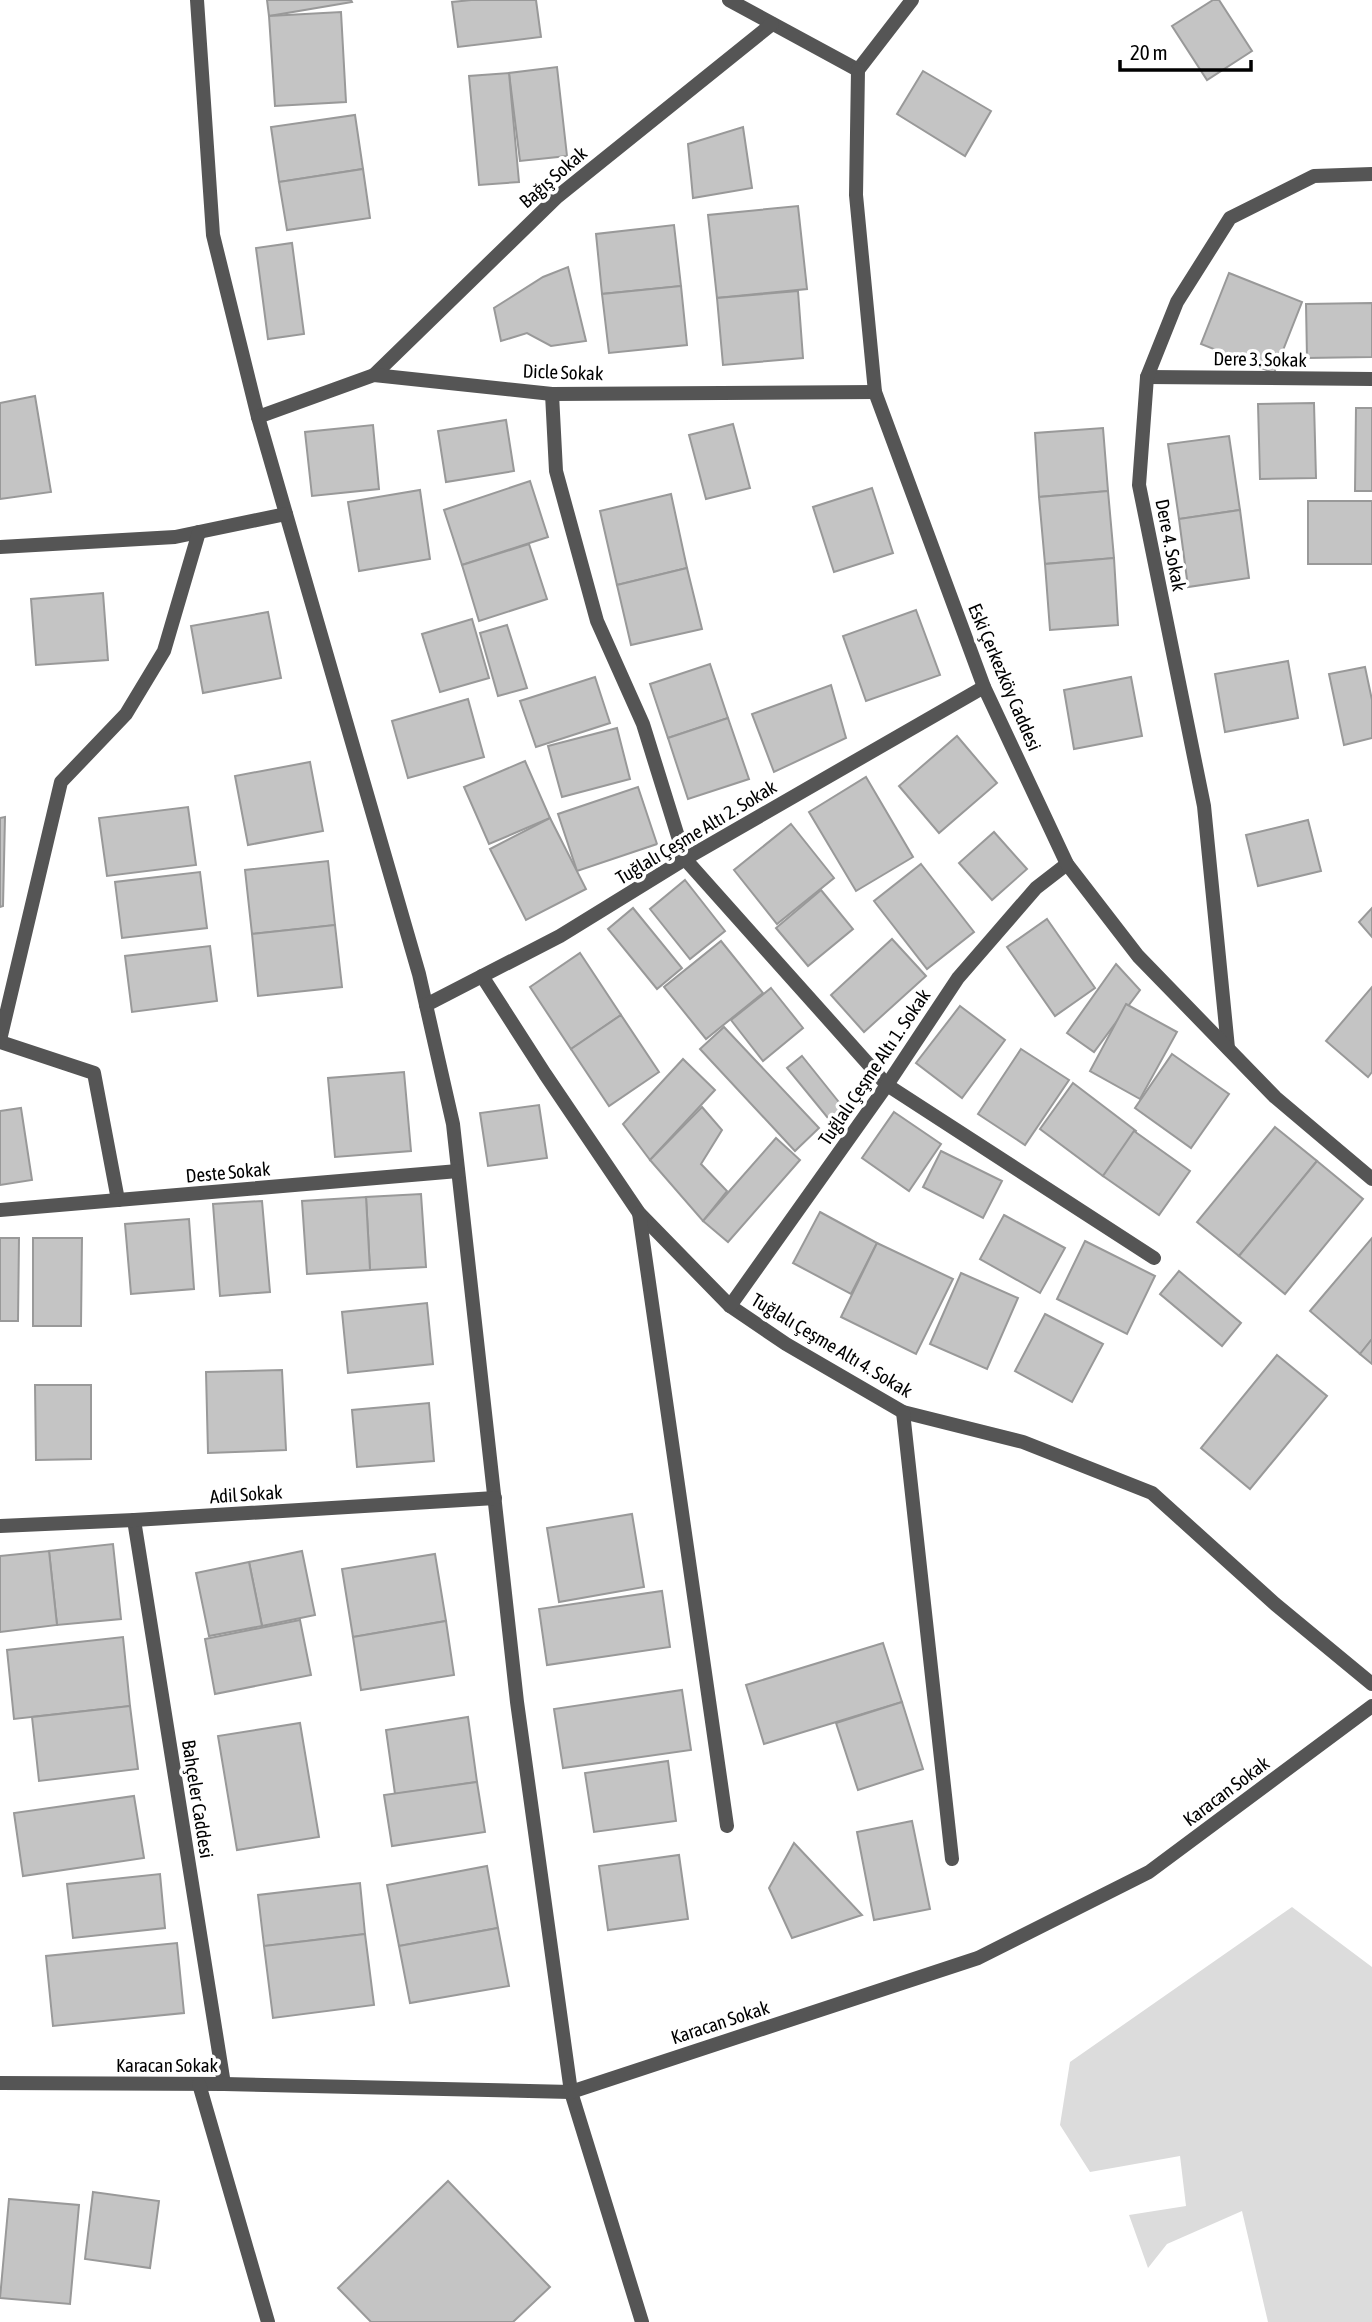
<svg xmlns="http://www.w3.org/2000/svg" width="1372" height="2322" font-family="'Asap Condensed',sans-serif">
	<rect width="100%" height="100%" fill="#fff"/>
	<polygon fill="#dcdcdc" points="1292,1907 1372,1967 1372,2322 1268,2322 1242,2211 1167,2244 1148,2268 1129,2215 1186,2206 1180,2156 1090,2172 1060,2125 1070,2062"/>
	<g fill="#c4c4c4" stroke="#999" stroke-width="2">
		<polygon points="267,0 351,0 352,2 269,16"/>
		<polygon points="471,0 536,0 541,37 458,47 452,2"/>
		<polygon points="1213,0 1219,0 1252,51 1207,80 1172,26"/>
		<polygon points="341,12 346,102 275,106 269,16"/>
		<polygon points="557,67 567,156 520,161 509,73"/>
		<polygon points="923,71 991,111 965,156 897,114"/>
		<polygon points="509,73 519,182 479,185 469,76"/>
		<polygon points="355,115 363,169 279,182 271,127"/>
		<polygon points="743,127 752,188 693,198 688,144"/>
		<polygon points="363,169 370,218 287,230 279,182"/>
		<polygon points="798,206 807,289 717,298 708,215"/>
		<polygon points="674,225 681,286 602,294 596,234"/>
		<polygon points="292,243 304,334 268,339 256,248"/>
		<polygon points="568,267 586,341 551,346 527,333 501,341 494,308 543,277"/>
		<polygon points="1229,273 1302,302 1274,373 1201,344"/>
		<polygon points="681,286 687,345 609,353 602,294"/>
		<polygon points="798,291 803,358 723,365 717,298"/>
		<polygon points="1372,303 1372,357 1307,358 1306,304"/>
		<polygon points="35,396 51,492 0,499 0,403"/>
		<polygon points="1314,403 1316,478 1260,479 1258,404"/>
		<polygon points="1356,408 1372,408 1372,491 1355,491"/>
		<polygon points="506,420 514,471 446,482 438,431"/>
		<polygon points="733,424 750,488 706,499 689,435"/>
		<polygon points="373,425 379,489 312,496 305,432"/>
		<polygon points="1103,428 1108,491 1039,497 1035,433"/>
		<polygon points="1229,436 1240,510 1179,519 1168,444"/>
		<polygon points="530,481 548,537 462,565 444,510"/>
		<polygon points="872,488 893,553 834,572 813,507"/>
		<polygon points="420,490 430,559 359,571 348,502"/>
		<polygon points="1108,491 1114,558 1045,564 1039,497"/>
		<polygon points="671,494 687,568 617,585 600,511"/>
		<rect x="1308" y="501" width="64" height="63"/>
		<polygon points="1240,510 1249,578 1188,587 1179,519"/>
		<polygon points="529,544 547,599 479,621 462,565"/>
		<polygon points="1114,558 1118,625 1050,630 1045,564"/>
		<polygon points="687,568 702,629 631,645 617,585"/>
		<polygon points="103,593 108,660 36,665 31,599"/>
		<polygon points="916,610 940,675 866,701 843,636"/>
		<polygon points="268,612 281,678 203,693 191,626"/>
		<polygon points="472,619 489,678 440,692 422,634"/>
		<polygon points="507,625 527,688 498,696 480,633"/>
		<polygon points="1288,661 1298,718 1225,732 1215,674"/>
		<polygon points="710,664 728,718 668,738 650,684"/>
		<polygon points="1365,667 1372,700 1372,738 1344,745 1329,674"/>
		<polygon points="595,677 610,723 536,747 520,701"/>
		<polygon points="1131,677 1142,736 1074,749 1064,690"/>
		<polygon points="831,685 846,738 774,772 752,714"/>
		<polygon points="468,699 484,757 408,778 392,721"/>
		<polygon points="728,718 749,779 688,799 668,738"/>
		<polygon points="617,728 630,779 562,797 548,746"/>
		<polygon points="957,736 997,783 939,833 899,786"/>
		<polygon points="525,761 550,818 489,844 464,787"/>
		<polygon points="310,762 323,831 248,845 235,776"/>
		<polygon points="866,777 913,857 856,891 809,812"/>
		<polygon points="638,787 657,844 577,871 558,814"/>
		<polygon points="188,807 196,865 107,876 99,818"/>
		<polygon points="5,817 3,906 0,907 0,818"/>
		<polygon points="550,818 586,889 526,920 490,849"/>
		<polygon points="1308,820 1321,871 1258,886 1246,835"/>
		<polygon points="791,824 834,878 777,924 734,870"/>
		<polygon points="994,832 1027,869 992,900 959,863"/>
		<polygon points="328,861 335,925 252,934 245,870"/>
		<polygon points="921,864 974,932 927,969 874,901"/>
		<polygon points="200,872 207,928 122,938 115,882"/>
		<polygon points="685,880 725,931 690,959 650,909"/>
		<polygon points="821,890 853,929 808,966 776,928"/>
		<polygon points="633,908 682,968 657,989 608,929"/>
		<polygon points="1372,908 1372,937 1359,922"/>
		<polygon points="1047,919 1095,988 1055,1016 1007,947"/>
		<polygon points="335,925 342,987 258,996 252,934"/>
		<polygon points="892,939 926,976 864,1032 831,995"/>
		<polygon points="721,941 763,993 706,1039 664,987"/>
		<polygon points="210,946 217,1001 132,1012 125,956"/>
		<polygon points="580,953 621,1015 571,1049 530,987"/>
		<polygon points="1116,964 1140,990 1094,1052 1067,1033"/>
		<polygon points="1372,987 1372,1072 1368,1077 1326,1041"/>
		<polygon points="771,988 803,1028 763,1061 731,1020"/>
		<polygon points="1126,1004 1177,1032 1140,1099 1090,1071"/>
		<polygon points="960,1006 1005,1040 962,1098 916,1063"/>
		<polygon points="621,1015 659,1072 609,1106 571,1049"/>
		<polygon points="724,1027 819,1128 795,1151 700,1049"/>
		<polygon points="1021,1049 1069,1080 1025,1145 978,1114"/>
		<polygon points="1172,1054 1229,1094 1191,1148 1135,1108"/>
		<polygon points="802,1056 842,1106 832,1123 787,1068"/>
		<polygon points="683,1059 715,1090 650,1160 623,1124"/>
		<polygon points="404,1072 411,1151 335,1157 328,1078"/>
		<polygon points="1073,1083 1136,1131 1103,1176 1040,1129"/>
		<polygon points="539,1105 547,1158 488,1166 480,1113"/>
		<polygon points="702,1107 722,1130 701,1164 727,1191 703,1221 650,1160"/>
		<polygon points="21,1108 32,1180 0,1185 0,1111"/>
		<polygon points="894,1112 941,1144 909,1191 862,1158"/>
		<polygon points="1275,1127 1317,1161 1239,1256 1197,1222"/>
		<polygon points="1134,1131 1190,1171 1159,1215 1103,1176"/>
		<polygon points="776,1138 800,1160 728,1242 703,1221"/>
		<polygon points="941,1151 1002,1181 983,1218 923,1187"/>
		<polygon points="1317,1161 1363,1199 1285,1294 1239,1256"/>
		<polygon points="421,1194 426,1267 370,1270 366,1197"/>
		<polygon points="366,1197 370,1270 307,1274 302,1201"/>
		<polygon points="262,1201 270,1292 220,1296 213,1204"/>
		<polygon points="820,1212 877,1243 851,1294 793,1263"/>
		<polygon points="1004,1215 1065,1248 1040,1293 980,1259"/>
		<polygon points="189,1219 194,1289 131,1294 125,1224"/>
		<polygon points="0,1238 19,1238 18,1321 0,1321"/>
		<polygon points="33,1238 82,1238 81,1326 33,1326"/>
		<polygon points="1372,1238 1372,1339 1360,1354 1310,1311"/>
		<polygon points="1085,1241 1155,1276 1127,1334 1057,1299"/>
		<polygon points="877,1243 953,1279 916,1354 841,1317"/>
		<polygon points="1179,1271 1241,1323 1222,1346 1160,1294"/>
		<polygon points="961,1273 1018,1298 987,1369 930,1344"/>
		<polygon points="427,1303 433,1364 348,1373 342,1312"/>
		<polygon points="1045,1314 1103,1344 1072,1402 1015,1371"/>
		<polygon points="1372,1339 1372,1364 1360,1354"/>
		<polygon points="1277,1355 1327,1396 1250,1489 1201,1448"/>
		<polygon points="282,1370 286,1450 208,1453 206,1372"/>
		<polygon points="35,1385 91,1385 91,1459 36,1460"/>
		<polygon points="429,1403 434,1461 357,1467 352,1410"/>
		<polygon points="632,1514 644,1587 559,1602 547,1528"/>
		<polygon points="113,1544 121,1619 57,1625 49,1551"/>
		<polygon points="49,1551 57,1625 0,1632 0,1556"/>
		<polygon points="302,1551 315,1615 262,1626 249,1562"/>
		<polygon points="435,1554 446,1621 353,1637 342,1569"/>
		<polygon points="249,1562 262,1626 209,1636 196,1573"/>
		<polygon points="662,1591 670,1647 547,1665 539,1609"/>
		<polygon points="300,1620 311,1675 215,1694 205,1639"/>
		<polygon points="446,1621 454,1675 361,1690 353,1637"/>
		<polygon points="123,1637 130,1706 14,1719 7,1650"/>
		<polygon points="883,1643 902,1702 764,1744 746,1685"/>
		<polygon points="682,1690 691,1750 563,1768 554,1709"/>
		<polygon points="902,1702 923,1769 858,1790 836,1723"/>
		<polygon points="130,1706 138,1769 39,1781 32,1717"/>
		<polygon points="468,1717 477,1782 395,1794 386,1730"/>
		<polygon points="300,1723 319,1837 237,1850 218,1736"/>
		<polygon points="668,1761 676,1821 594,1832 585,1773"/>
		<polygon points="477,1782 485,1832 392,1846 384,1795"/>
		<polygon points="134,1796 144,1858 23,1876 14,1813"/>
		<polygon points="912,1821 930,1909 874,1920 857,1832"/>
		<polygon points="794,1843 862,1915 792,1938 769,1888"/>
		<polygon points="679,1855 688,1919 608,1930 599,1866"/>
		<polygon points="487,1866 498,1928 399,1946 387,1885"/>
		<polygon points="160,1874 165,1928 73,1938 67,1884"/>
		<polygon points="360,1883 365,1934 264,1946 258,1895"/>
		<polygon points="498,1928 509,1986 410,2003 399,1946"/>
		<polygon points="365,1934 374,2005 273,2018 264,1946"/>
		<polygon points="177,1943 184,2013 53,2026 46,1956"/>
		<polygon points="448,2181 550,2287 513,2322 371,2322 338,2288"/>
		<polygon points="93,2192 159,2201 150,2268 85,2259"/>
		<polygon points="9,2199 79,2205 70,2304 0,2298"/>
	</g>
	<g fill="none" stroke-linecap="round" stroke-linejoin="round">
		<g stroke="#555" stroke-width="14">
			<polyline points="197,0 213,235 258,417 419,974 453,1124 517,1702 571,2092 642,2322"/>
			<polyline points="729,0 858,70 912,0"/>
			<polyline points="374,375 557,197 772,24"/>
			<polyline points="1147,377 1372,379"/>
			<polyline points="552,394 556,471 597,621 643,724 685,859 887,1085 1154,1258"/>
			<polyline points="258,417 374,375 552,394 875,392"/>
			<polyline points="0,547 175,537 286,514"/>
			<polyline points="482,976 545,1074 639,1213 730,1306 786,1344 903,1412 1023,1442 1152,1493 1275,1604 1372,1684"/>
			<polyline points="426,1005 560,936 685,859 984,687"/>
			<polyline points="0,1040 61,782 126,714 164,651 199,532"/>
			<polyline points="0,1042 94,1073 118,1200"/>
			<polyline points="1228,1048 1204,806 1139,485 1147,377 1177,302 1230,218 1314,176 1372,174"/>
			<polyline points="0,1210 458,1171"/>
			<polyline points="639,1213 727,1826"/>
			<polyline points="730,1306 887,1085 958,978 1036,888 1067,864"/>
			<polyline points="903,1412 952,1859"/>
			<polyline points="134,1520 224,2084"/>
			<polyline points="0,1526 134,1520 495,1498"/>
			<polyline points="0,2083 224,2084 571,2092 978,1958 1149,1872 1372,1706"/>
			<polyline points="199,2084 268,2322"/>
		</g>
		<polyline stroke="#555" stroke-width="14" points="858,70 856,195 875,392 984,687 1067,864 1138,956 1275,1097 1372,1179"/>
	</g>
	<g text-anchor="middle" stroke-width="7" stroke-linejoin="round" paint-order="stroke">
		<g font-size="19" fill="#000" stroke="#fff">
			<text transform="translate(553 177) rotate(-41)" y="7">Bağış Sokak</text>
			<text transform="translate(1260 359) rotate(1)" y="7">Dere 3. Sokak</text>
			<text transform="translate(563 372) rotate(2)" y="7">Dicle Sokak</text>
			<text transform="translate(1171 545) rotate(79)" y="7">Dere 4. Sokak</text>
			<text transform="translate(1005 677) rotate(67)" y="7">Eski Çerkezköy Caddesi</text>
			<text transform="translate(696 832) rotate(-31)" y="7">Tuğlalı Çeşme Altı 2. Sokak</text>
			<text transform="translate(874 1067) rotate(-56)" y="7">Tuğlalı Çeşme Altı 1. Sokak</text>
			<text transform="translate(228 1172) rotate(-5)" y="7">Deste Sokak</text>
			<text transform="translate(832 1345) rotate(31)" y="7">Tuğlalı Çeşme Altı 4. Sokak</text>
			<text transform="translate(246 1494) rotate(-4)" y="7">Adil Sokak</text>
			<text transform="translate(1226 1791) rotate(-37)" y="7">Karacan Sokak</text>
			<text transform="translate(198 1799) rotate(81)" y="7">Bahçeler Caddesi</text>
			<text transform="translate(720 2022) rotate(-18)" y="7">Karacan Sokak</text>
			<text x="167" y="2072">Karacan Sokak</text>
		</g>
	</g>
	<path d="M1120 60v10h131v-10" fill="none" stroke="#000000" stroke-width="3.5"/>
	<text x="1130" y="60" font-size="21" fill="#000000" stroke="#ffffff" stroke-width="5" paint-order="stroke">20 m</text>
</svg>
